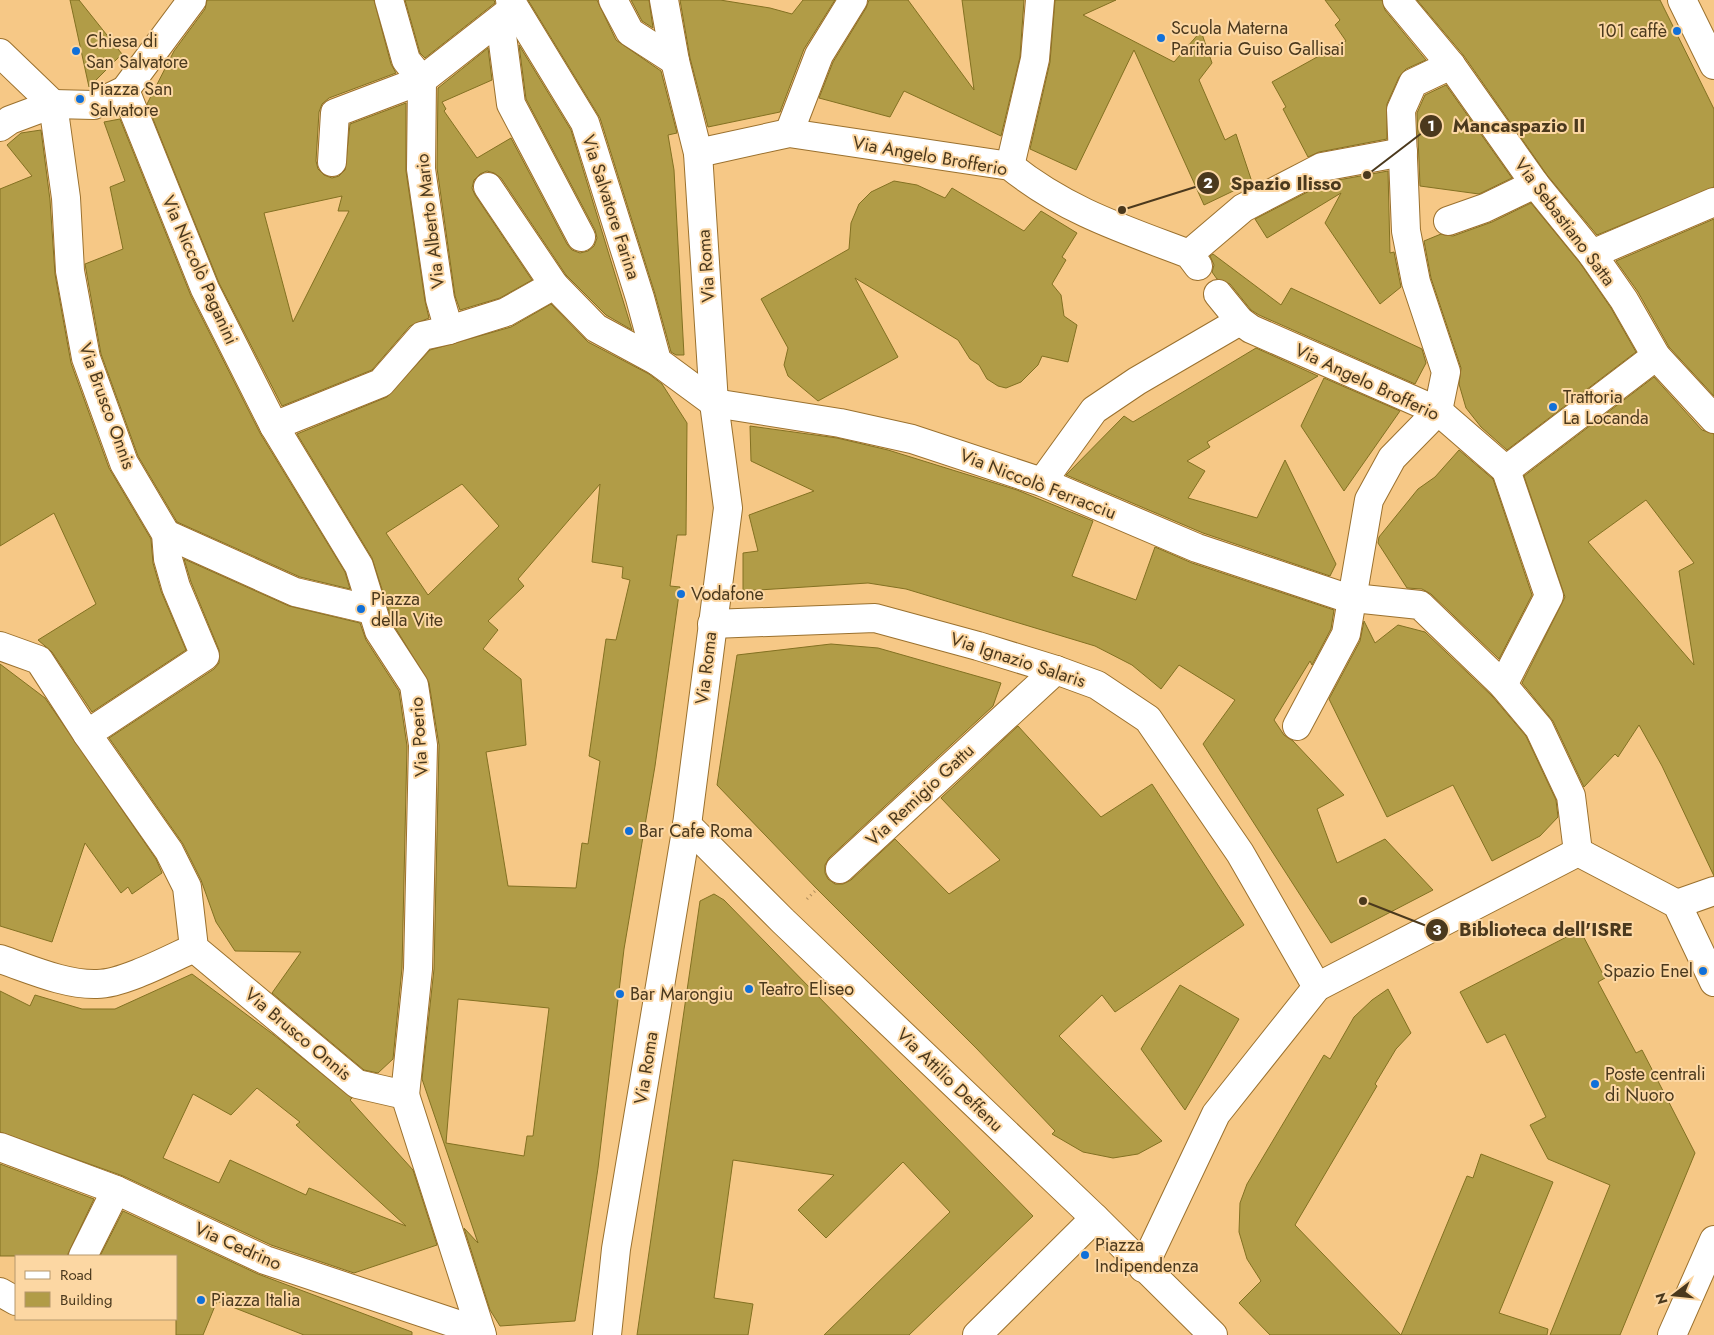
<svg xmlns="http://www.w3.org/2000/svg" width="1714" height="1335" font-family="Jost,sans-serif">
	<rect width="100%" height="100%" fill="#f6c886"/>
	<g fill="#b19c47" stroke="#837122" fill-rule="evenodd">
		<polygon points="70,0 79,0 122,54 89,87"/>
		<path d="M 207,0 L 374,0 L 391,64 L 396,73 L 329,98 L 322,104 L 319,112 L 316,161 L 318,169 L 324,175 L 332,178 L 339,176 L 345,170 L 350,124 L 406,103 L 406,171 L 425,301 L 429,318 L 410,326 L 372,370 L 282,406 L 219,283 L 147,104 L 174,51 L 205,9 ZM 342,196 L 338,211 L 349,211 L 293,322 L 264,213 Z"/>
		<polygon points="405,0 494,0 495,3 425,58 420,53"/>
		<polygon points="528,0 597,0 616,40 661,71 677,133 668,135 674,170 684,355 676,355 671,352 655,294 600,118"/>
		<polygon points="631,0 649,0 653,28 642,21"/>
		<polygon points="680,0 720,0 770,8 792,14 803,0 835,0 804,49 780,112 708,127 690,58"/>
		<polygon points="869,0 908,0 974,90 962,0 1024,0 1020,57 1001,136 904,91 890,117 819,98 833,62 866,8"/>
		<polygon points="1055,0 1116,0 1083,15 1174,62 1201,31 1212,63 1199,80 1225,140 1236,134 1252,182 1204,205 1134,50 1076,170 1030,149 1050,62"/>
		<polygon points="1325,0 1382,0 1385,10 1426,60 1406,69 1399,77 1387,104 1387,139 1319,152 1308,157 1283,109 1286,107 1272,82 1346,41 1335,25 1340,20"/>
		<polygon points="1417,0 1660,0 1714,109 1714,187 1597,235 1547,175 1464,56"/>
		<polygon points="519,45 571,130 632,330 606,315 566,275 501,178 494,173 487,171 480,174 474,180 472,188 475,195 532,280 500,298 460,310 455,296 437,168 438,88 488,48 492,80 442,102 446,109 444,111 477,158 511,138 567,244 572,250 580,253 588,251 594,246 597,238 595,230 526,99"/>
		<polygon points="1446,85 1512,178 1479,194 1420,186 1417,113 1425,95"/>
		<polygon points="120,119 191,296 260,433 345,572 350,589 300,577 177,522 138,456 101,354 85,264 123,249 110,187 125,181 104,122"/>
		<polygon points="41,130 50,200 55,274 71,363 109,468 151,539 153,563 161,591 186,650 92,712 52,652 38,640 96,604 54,513 0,546 0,189 32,176 7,145 21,133"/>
		<polygon points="1388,171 1390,253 1394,252 1401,287 1380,304 1325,223 1341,193 1267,238 1255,219 1327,182"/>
		<polygon points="894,181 917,185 945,198 952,188 1024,231 1041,211 1077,233 1062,257 1066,260 1052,284 1061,295 1064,316 1077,325 1068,362 1042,356 1038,365 1021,382 1006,388 998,386 987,379 979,365 970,359 958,340 855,278 898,357 818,401 788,376 784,365 788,348 761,299 849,249 851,223 859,204 871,192"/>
		<polygon points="1531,203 1580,263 1611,308 1636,352 1507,450 1481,427 1466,408 1459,384 1461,368 1431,278 1424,241 1441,234 1453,236 1492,222"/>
		<polygon points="1714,219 1714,396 1669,347 1638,292 1616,261"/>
		<polygon points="1213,254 1281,305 1291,288 1422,349 1426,363 1415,384 1259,315 1251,310 1230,284 1217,279 1212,272 1214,265 1210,256"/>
		<path d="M 551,304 L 588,342 L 649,374 L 662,384 L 687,423 L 686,535 L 677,535 L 670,586 L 680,587 L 655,766 L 624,949 L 598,1168 L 575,1321 L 500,1326 L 490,1310 L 464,1228 L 478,1243 L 422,1079 L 434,969 L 439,745 L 429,683 L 393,624 L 372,558 L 297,434 L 387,397 L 430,350 L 511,327 ZM 462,484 L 499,526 L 428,595 L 386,533 ZM 600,484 L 592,562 L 623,567 L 622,578 L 630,580 L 616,640 L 606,639 L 589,756 L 600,761 L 588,844 L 582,843 L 576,888 L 508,886 L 486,752 L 526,745 L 521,679 L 483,649 L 498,630 L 488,621 L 524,586 L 518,579 ZM 458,999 L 549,1008 L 533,1136 L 527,1136 L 524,1156 L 446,1143 Z"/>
		<polygon points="1256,348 1318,376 1207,442 1210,447 1187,461 1205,471 1188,498 1257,518 1285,460 1336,564 1330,576 1203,533 1066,475 1124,416 1133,422"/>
		<path d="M 1654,377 L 1702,430 L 1714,434 L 1714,876 L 1662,766 L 1639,725 L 1618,757 L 1615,754 L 1584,787 L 1553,721 L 1522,683 L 1565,597 L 1524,476 ZM 1646,500 L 1694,563 L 1679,571 L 1694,665 L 1588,542 Z"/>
		<polygon points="1324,378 1400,411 1344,491 1301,426"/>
		<polygon points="750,426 837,438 888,450 1017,490 1093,521 1072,576 1136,600 1155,547 1192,563 1334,610 1331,629 1312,665 1310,661 1274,720 1284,735 1293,741 1344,795 1317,809 1337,863 1385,839 1433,890 1331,943 1203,744 1235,700 1179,665 1161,689 1132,665 1095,646 906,589 868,583 743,591 743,553 758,551 749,515 814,491 751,461"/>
		<polygon points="1459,450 1493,479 1532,595 1499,659 1431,594 1422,589 1407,588 1378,543 1379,537 1418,489 1435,477"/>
		<polygon points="184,559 289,606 360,623 366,640 399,691 407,746 402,968 393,1059 378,1073 364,1070 272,993 301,952 235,951 216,922 201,880 183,844 109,738 214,669 219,663 219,650 191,582"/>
		<polygon points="1364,621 1375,643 1398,625 1425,632 1492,696 1526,736 1556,800 1558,817 1540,836 1492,861 1453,785 1387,817 1329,699 1360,641"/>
		<polygon points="831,644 878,648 1001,683 993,706 829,858 825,865 825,873 828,879 835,884 843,884 851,880 895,839 949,894 1000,860 941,798 1018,726 1101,817 1152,784 1244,925 1115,1012 1102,995 1059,1036 1162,1141 1138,1154 1113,1158 1083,1152 1052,1134 1055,1131 977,1049 816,888 717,785 737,655"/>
		<polygon points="0,664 45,698 156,859 162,873 132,894 128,887 121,893 85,843 52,942 0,926"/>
		<polygon points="714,894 724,900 1033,1216 909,1335 824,1335 950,1212 903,1162 826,1238 798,1210 834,1175 733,1160 714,1298 753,1304 748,1335 637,1335 700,901"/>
		<polygon points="1580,930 1605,978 1598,982 1636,1053 1642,1050 1695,1153 1620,1335 1550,1335 1610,1185 1548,1159 1530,1125 1546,1117 1505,1034 1487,1043 1460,992"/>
		<path d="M 192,974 L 274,1035 L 352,1098 L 350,1100 L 413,1170 L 437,1245 L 354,1273 L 271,1245 L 123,1176 L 0,1132 L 0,991 L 30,1006 L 35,995 L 82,1009 L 115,1009 ZM 257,1088 L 300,1122 L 296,1125 L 406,1226 L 309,1188 L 306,1195 L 230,1160 L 219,1183 L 163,1158 L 193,1094 L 231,1115 Z"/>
		<polygon points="1180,985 1239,1019 1185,1110 1141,1049"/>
		<polygon points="1388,989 1411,1033 1396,1049 1375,1084 1377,1086 1295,1225 1401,1335 1467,1176 1473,1178 1481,1154 1553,1182 1499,1313 1548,1329 1547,1335 1270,1335 1239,1303 1261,1281 1247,1259 1239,1232 1240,1203 1247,1184 1324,1055 1330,1059 1354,1017 1372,1000"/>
		<polygon points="0,1164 94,1199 67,1256 0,1256"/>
		<polygon points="123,1211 258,1274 412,1332 412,1335 304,1335 217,1301 203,1335 176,1335 176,1256 100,1256"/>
	</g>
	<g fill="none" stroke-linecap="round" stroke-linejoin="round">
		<g stroke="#9b712e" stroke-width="30">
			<g id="pedestrian">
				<polyline points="613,0 630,32 675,61"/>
				<polyline points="1682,0 1714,65"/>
				<polyline points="1218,294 1240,321 1251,329 1438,411"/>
				<polyline points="1042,482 1094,410 1137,381 1240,321"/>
			</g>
		</g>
		<g stroke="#9b712e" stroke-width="30">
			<g id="minor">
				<polyline points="389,0 406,60 422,80 421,169 440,299 449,330"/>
				<polyline points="510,0 585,123 640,298 657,361 714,403 840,423 912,439 1042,482 1197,548 1344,597 1420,605 1503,685 1539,728 1571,796 1578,852"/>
				<polyline points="1397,0 1451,65 1535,184 1592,254 1624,300 1656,356 1714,419"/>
				<polyline points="500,20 511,104 581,237"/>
				<polyline points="0,53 53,104 66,198 70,271 86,358 124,463 166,534 168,559 176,587 205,656 87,734 169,851 187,887 194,948 357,1084 405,1095 482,1335"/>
				<polyline points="125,90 205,289 274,426 359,566 379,631 414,685 423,745 418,969 405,1095"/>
				<polyline points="0,127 10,120 53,104 94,105 125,90 192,0"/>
				<polyline points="789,133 819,55 853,0"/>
				<path d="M 698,153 L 789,133 L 1010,166 C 1066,211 1123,229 1189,254 L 1198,266"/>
				<polyline points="332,162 335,113 422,80 514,8"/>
				<polyline points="1010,166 1035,59 1040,0"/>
				<polyline points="488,187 554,285"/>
				<polyline points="1448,221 1485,208 1535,184"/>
				<polyline points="1189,254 1243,208 1322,167 1403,152"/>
				<polyline points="1592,254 1714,202"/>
				<polyline points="1438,411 1446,372 1416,282 1406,231 1401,110 1413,83 1451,65"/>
				<polyline points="1438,411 1506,470 1656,356"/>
				<polyline points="274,426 381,383 422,336 449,330 506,312 554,285 596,328 657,361"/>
				<polyline points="166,534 295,592 372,610"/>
				<polyline points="712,624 875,618 978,646 1056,670 1097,685 1148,719 1240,853 1317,987"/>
				<polyline points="0,646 39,660 87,734"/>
				<polyline points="1503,685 1549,596 1506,470"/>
				<polyline points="1297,726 1346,634 1369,500 1392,458 1438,411"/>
				<polyline points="687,825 783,921 1095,1218 1213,1335"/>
				<polyline points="1578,852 1677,904 1714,982"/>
				<polyline points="840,869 1056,670"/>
				<polyline points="1677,904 1714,891"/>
				<path d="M 0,959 C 30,969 65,985 97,984 C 123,984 170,959 194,948"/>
				<polyline points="0,1147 116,1190 265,1260 481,1332"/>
				<polyline points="83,1256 116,1190"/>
				<polyline points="1143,1268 1216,1114 1317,987 1578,852"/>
				<polyline points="0,1292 16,1301"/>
				<polyline points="977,1335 1095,1218"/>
				<polyline points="1672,1335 1714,1240"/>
			</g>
		</g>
		<g stroke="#9b712e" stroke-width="30">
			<polyline id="tertiary" points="607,1335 616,1249 687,825 728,508 714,403 698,153 675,61 664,0"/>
		</g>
		<polyline stroke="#af8c5a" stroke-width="3" stroke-dasharray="1 4" stroke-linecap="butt" points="807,899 817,889"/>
		<use href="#pedestrian" stroke="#fff" stroke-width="28"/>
		<use href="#minor" stroke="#fff" stroke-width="28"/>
		<use href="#tertiary" stroke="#fff" stroke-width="28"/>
	</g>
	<g fill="#1170d9" stroke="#fcd7a3" stroke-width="2">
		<circle cx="1677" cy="31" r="5"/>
		<circle cx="1161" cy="38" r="5"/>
		<circle cx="76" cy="51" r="5"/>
		<circle cx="80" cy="99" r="5"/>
		<circle cx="1553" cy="407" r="5"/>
		<circle cx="681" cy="594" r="5"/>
		<circle cx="361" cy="609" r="5"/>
		<circle cx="629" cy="831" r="5"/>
		<circle cx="1703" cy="971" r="5"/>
		<circle cx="749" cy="989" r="5"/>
		<circle cx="620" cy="994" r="5"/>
		<circle cx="1595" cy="1084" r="5"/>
		<circle cx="1085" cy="1255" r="5"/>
		<circle cx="201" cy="1300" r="5"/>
	</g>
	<g text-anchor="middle" stroke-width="4" stroke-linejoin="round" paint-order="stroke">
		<g font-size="18" fill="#4b391d" stroke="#fcd7a3" text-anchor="start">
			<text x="1171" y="34">Scuola Materna<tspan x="1171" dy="21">Paritaria Guiso Gallisai</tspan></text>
			<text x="1667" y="37" text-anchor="end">101 caffè</text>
			<text x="86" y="47">Chiesa di<tspan x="86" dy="21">San Salvatore</tspan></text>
			<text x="90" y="95">Piazza San<tspan x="90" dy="21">Salvatore</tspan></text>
			<text x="1563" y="403">Trattoria<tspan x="1563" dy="21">La Locanda</tspan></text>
			<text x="691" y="600">Vodafone</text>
			<text x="371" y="605">Piazza<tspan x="371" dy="21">della Vite</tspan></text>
			<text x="639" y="837">Bar Cafe Roma</text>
			<text x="1693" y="977" text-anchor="end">Spazio Enel</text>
			<text x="759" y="995">Teatro Eliseo</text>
			<text x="630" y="1000">Bar Marongiu</text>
			<text x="1605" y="1080">Poste centrali<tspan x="1605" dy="21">di Nuoro</tspan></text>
			<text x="1095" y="1251">Piazza<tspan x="1095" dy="21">Indipendenza</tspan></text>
			<text x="211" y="1306">Piazza Italia</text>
		</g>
		<g font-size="18" fill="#4b391d" stroke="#fcd7a3">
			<text transform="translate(930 156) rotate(10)" y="6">Via Angelo Brofferio</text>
			<text transform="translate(611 207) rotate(72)" y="6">Via Salvatore Farina</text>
			<text transform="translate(430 221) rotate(-97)" y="6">Via Alberto Mario</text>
			<text transform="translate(1565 222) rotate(53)" y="6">Via Sebastiano Satta</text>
			<text transform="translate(706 266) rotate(-94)" y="6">Via Roma</text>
			<text transform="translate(200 270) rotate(66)" y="6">Via Niccolò Paganini</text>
			<text transform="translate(1367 382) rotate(25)" y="6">Via Angelo Brofferio</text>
			<text transform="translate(107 406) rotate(70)" y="6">Via Brusco Onnis</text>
			<text transform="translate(1038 484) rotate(21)" y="6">Via Niccolò Ferracciu</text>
			<text transform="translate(1018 660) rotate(18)" y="6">Via Ignazio Salaris</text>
			<text transform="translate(706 668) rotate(-83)" y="6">Via Roma</text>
			<text transform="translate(419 737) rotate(-94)" y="6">Via Poerio</text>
			<text transform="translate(920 795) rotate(-43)" y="6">Via Remigio Gattu</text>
			<text transform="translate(298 1034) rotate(40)" y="6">Via Brusco Onnis</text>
			<text transform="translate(646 1068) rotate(-81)" y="6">Via Roma</text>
			<text transform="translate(950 1080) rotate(44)" y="6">Via Attilio Deffenu</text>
			<text transform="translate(238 1246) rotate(24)" y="6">Via Cedrino</text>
		</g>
	</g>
	<path fill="none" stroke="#4b391d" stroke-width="2" d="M1367 175L1431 126M1122 210L1208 183M1363 901L1437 930"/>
	<g fill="#4b391d" stroke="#fcd7a3" stroke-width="2">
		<circle cx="1367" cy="175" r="5"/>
		<circle cx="1122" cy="210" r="5"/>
		<circle cx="1363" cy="901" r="5"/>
		<circle cx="1431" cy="126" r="12"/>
		<circle cx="1208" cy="183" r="12"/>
		<circle cx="1437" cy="930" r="12"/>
	</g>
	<g font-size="15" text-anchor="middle" font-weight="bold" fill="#fff">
		<text x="1431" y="131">1</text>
		<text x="1208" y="188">2</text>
		<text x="1437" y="935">3</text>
	</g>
	<g font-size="19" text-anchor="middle" font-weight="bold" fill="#4b391d" stroke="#fcd7a3" stroke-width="4" stroke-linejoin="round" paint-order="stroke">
		<text x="1519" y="132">Mancaspazio II</text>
		<text x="1286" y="190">Spazio Ilisso</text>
		<text x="1546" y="936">Biblioteca dell'ISRE</text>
	</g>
	<rect x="15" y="1255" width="162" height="65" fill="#fcd7a3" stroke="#b5986d"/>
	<rect x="25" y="1271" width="25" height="8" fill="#ffffff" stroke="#b5986d"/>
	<text x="60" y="1280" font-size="15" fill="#4b391d">Road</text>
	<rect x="25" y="1292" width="25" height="15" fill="#b19c47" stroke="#b5986d"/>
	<text x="60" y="1305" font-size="15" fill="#4b391d">Building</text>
	<g transform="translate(1674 1295) rotate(254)" stroke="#fcd7a3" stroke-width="4" paint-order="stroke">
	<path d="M0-4L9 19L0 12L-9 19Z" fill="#4b391d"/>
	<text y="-8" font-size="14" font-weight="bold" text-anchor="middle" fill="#4b391d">N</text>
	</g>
</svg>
